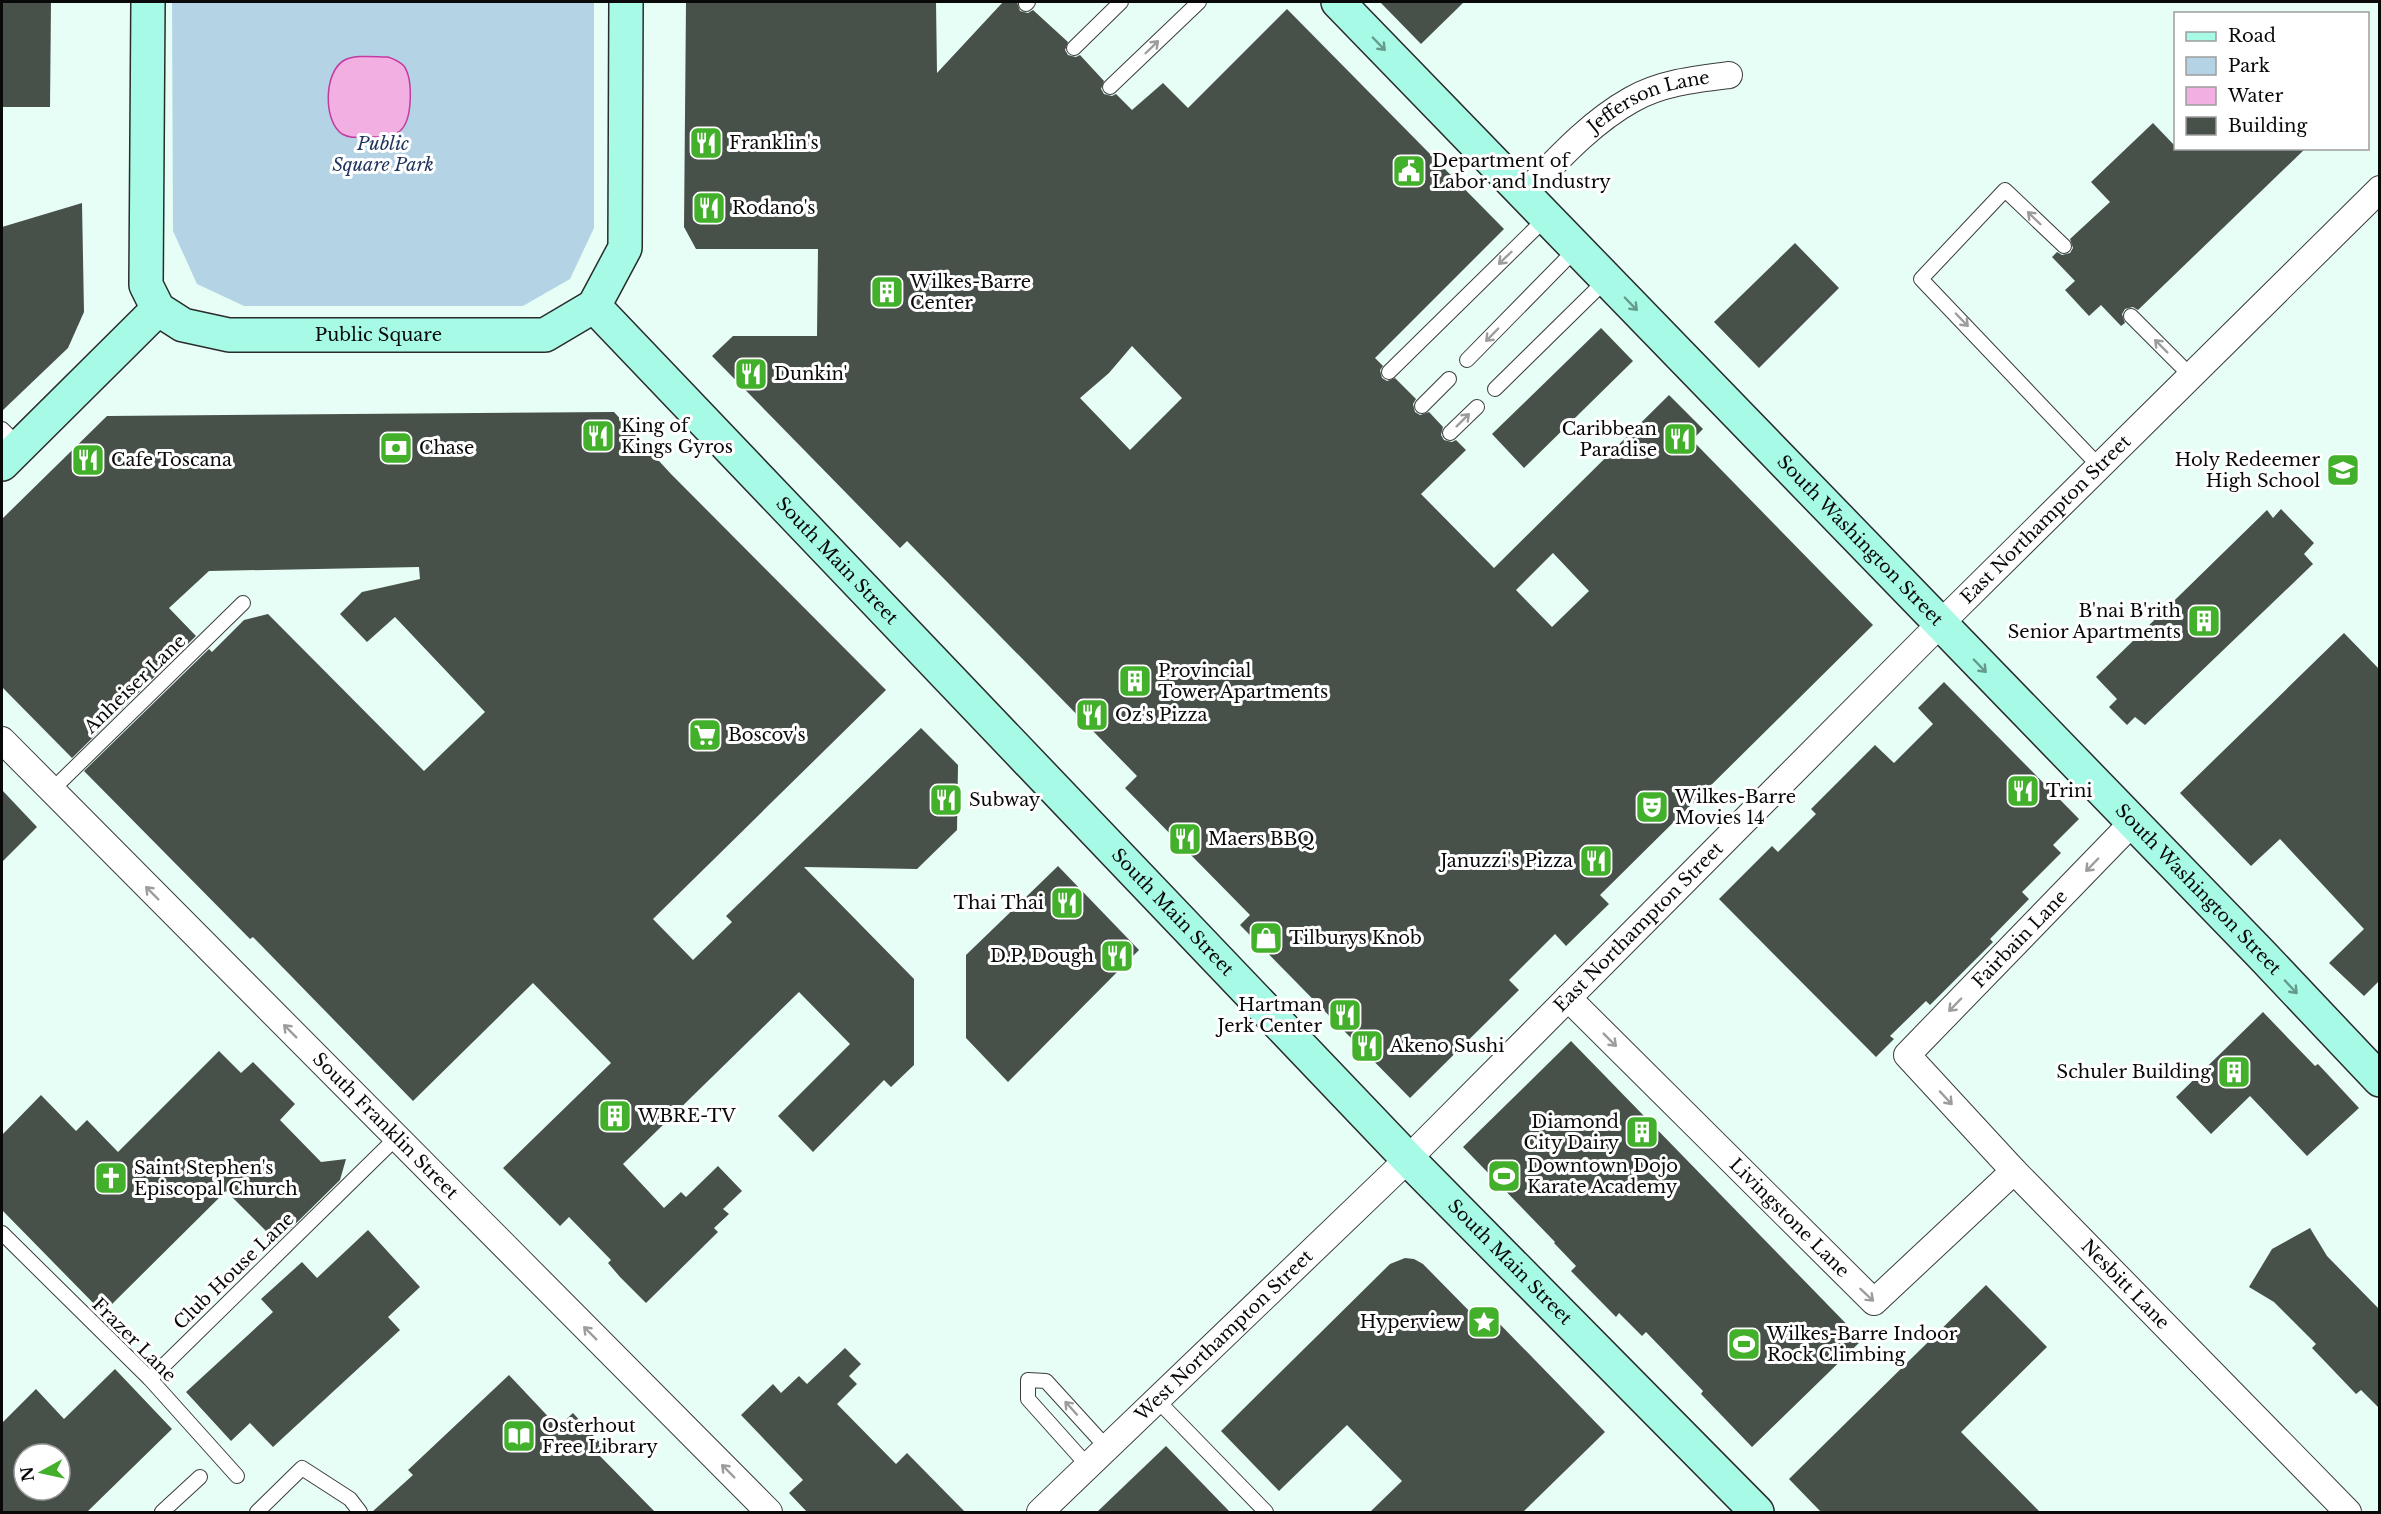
<svg xmlns="http://www.w3.org/2000/svg" width="2381" height="1514" font-family="'Libre Baskerville',serif">
	<rect width="100%" height="100%" fill="#e7fef6"/>
	<polygon fill="#b4d4e5" points="172,2 594,2 594,228 570,279 523,306 244,306 197,284 173,231"/>
	<path fill="#f2afe2" stroke="#c43b9f" stroke-width="1.5" d="M 388,57 C 394,59 399,61 404,66 C 413,79 413,120 400,131 C 391,138 379,137 369,137 C 359,137 351,139 342,134 C 323,121 324,73 343,61 C 354,54 375,57 388,57 Z"/>
	<g fill="#475149" fill-rule="evenodd">
		<polygon points="2,2 51,2 50,107 2,107"/>
		<path d="M 686,2 L 936,2 L 937,73 L 1003,2 L 1017,2 L 1020,11 L 1028,13 L 1033,10 L 1068,42 L 1065,50 L 1068,55 L 1076,57 L 1080,55 L 1104,81 L 1101,89 L 1104,94 L 1112,96 L 1116,94 L 1132,110 L 1163,83 L 1188,108 L 1287,9 L 1504,229 L 1375,358 L 1383,366 L 1380,370 L 1382,378 L 1387,381 L 1395,378 L 1416,399 L 1413,404 L 1415,412 L 1420,415 L 1429,412 L 1443,427 L 1441,435 L 1444,440 L 1452,442 L 1456,440 L 1466,450 L 1421,494 L 1494,568 L 1669,395 L 1703,429 L 1692,440 L 1873,625 L 1600,895 L 1609,904 L 1566,946 L 1555,934 L 1509,980 L 1519,990 L 1410,1098 L 1240,925 L 1250,915 L 1125,788 L 1137,776 L 907,541 L 900,548 L 712,356 L 733,336 L 817,336 L 818,249 L 696,249 L 684,227 ZM 1132,346 L 1182,398 L 1130,450 L 1080,398 L 1109,373 ZM 1553,553 L 1589,591 L 1552,627 L 1516,590 Z"/>
		<polygon points="1380,2 1464,2 1421,44"/>
		<polygon points="2153,123 2175,146 2175,148 2306,148 2138,310 2133,307 2125,309 2122,314 2125,323 2121,326 2101,305 2089,316 2065,290 2075,281 2052,257 2057,252 2062,255 2070,253 2073,248 2070,239 2110,202 2091,182"/>
		<polygon points="82,203 84,312 68,348 2,411 2,227"/>
		<polygon points="1795,243 1839,288 1759,368 1714,322"/>
		<polygon points="1601,328 1633,361 1524,468 1492,434"/>
		<polygon points="614,412 671,474 886,690 653,919 693,960 732,922 726,916 921,728 958,765 957,830 917,869 804,867 914,979 914,1065 891,1087 884,1080 813,1152 778,1116 850,1044 799,992 623,1164 664,1208 681,1192 686,1197 718,1166 742,1191 723,1209 729,1214 714,1228 718,1232 646,1303 620,1277 608,1263 611,1260 569,1217 560,1226 503,1168 611,1063 533,983 413,1101 253,937 250,939 84,771 209,649 212,652 244,620 268,614 424,771 485,712 395,617 367,642 340,614 362,592 420,579 419,567 209,571 169,608 196,636 72,758 2,687 2,519 107,416"/>
		<polygon points="2281,509 2314,543 2304,554 2313,564 2145,725 2135,717 2127,725 2109,707 2117,699 2096,677 2267,510 2273,518"/>
		<polygon points="2344,633 2379,669 2379,981 2364,996 2329,963 2364,929 2280,839 2251,866 2180,793"/>
		<polygon points="1944,682 2079,819 2053,845 2061,853 2022,892 2029,899 1990,939 1993,942 1930,1005 1926,1001 1890,1036 1894,1039 1876,1057 1719,899 1772,846 1778,852 1816,814 1811,809 1875,745 1894,763 1933,724 1918,708"/>
		<polygon points="2,790 37,827 2,862"/>
		<polygon points="1058,866 1139,950 1008,1082 966,1038 966,955"/>
		<polygon points="2263,1012 2315,1066 2318,1064 2359,1108 2307,1156 2250,1096 2211,1134 2176,1097"/>
		<polygon points="1571,1041 1862,1340 1752,1447 1701,1394 1703,1391 1646,1332 1642,1336 1619,1313 1616,1317 1571,1271 1576,1266 1554,1243 1555,1242 1463,1147"/>
		<polygon points="219,1051 241,1073 253,1062 295,1104 280,1120 321,1162 346,1159 340,1180 277,1242 226,1191 103,1313 2,1210 2,1135 41,1095 76,1131 87,1120 118,1152"/>
		<polygon points="2310,1228 2327,1256 2379,1309 2379,1408 2361,1390 2356,1394 2312,1348 2316,1344 2274,1302 2249,1287 2272,1249"/>
		<polygon points="368,1230 420,1287 388,1317 400,1330 273,1447 250,1423 231,1441 186,1392 273,1312 261,1299 302,1262 317,1278"/>
		<polygon points="1405,1258 1414,1259 1423,1264 1482,1324 1491,1315 1605,1432 1523,1512 1370,1512 1402,1481 1347,1425 1279,1491 1221,1431 1390,1264"/>
		<polygon points="1986,1285 2047,1347 1961,1432 2040,1512 1821,1512 1789,1479"/>
		<polygon points="845,1348 861,1364 849,1376 857,1384 837,1404 896,1464 907,1453 965,1512 807,1512 789,1493 803,1480 741,1415 773,1384 781,1393 799,1376 807,1384"/>
		<path d="M 115,1369 L 172,1429 L 87,1512 L 2,1512 L 2,1423 L 36,1389 L 64,1419 ZM 24,1454 L 60,1454 L 60,1490 L 24,1490 Z"/>
		<polygon points="509,1375 558,1427 573,1413 603,1446 596,1452 655,1512 372,1512 413,1475 408,1470"/>
		<polygon points="1166,1446 1230,1512 1097,1512"/>
	</g>
	<g fill="none" stroke-linecap="round" stroke-linejoin="round">
		<g stroke="#3c3c3c" stroke-width="16">
			<g id="lane">
				<polyline points="1026,4 1028,2"/>
				<polyline points="1074,48 1121,2"/>
				<polyline points="1110,87 1199,2"/>
				<polyline points="2064,246 2005,190 1921,279 2099,466"/>
				<polyline points="2131,316 2191,376"/>
				<polyline points="1467,360 1577,248"/>
				<polyline points="1389,372 1547,217"/>
				<polyline points="1495,389 1607,279"/>
				<polyline points="1422,406 1449,379"/>
				<polyline points="2,429 19,446"/>
				<polyline points="1450,433 1477,407"/>
				<polyline points="51,791 243,603"/>
				<polyline points="2,1233 150,1379 237,1476"/>
				<polyline points="150,1379 396,1138"/>
				<polyline points="1157,1400 1266,1512"/>
				<polyline points="1088,1466 1028,1399 1028,1380 1046,1381 1108,1449"/>
				<polyline points="162,1512 200,1477"/>
				<polyline points="257,1512 302,1468 350,1499 360,1512"/>
			</g>
		</g>
		<g stroke="#3c3c3c" stroke-width="28">
			<g id="street">
				<path id="s1" d="M 1524,194 C 1557,160 1590,123 1631,100 C 1660,83 1696,79 1729,75"/>
				<path id="s2" d="M 2,740 L 769,1512"/>
				<path id="s3" d="M 2132,823 L 1907,1055 L 2014,1171 L 2348,1512"/>
				<path id="s4" d="M 1568,998 L 1874,1302 L 2014,1171"/>
				<path id="s5" d="M 1040,1512 L 1408,1159 L 1940,624 L 2380,189"/>
			</g>
		</g>
		<g stroke="#2b2b2b" stroke-width="36">
			<g id="secondary">
				<path id="s6" d="M 148,2 L 146,285 L 158,309 L 183,325 L 229,335 L 545,335 L 594,306 L 625,248 L 626,2"/>
				<path id="s7" d="M 1338,2 L 2260,953 L 2380,1080"/>
				<path id="s8" d="M 594,306 L 1408,1159 L 1757,1512"/>
				<polyline points="2,464 158,309"/>
			</g>
		</g>
		<use href="#lane" stroke="#fff" stroke-width="14"/>
		<use href="#street" stroke="#fff" stroke-width="26"/>
		<use href="#secondary" stroke="#a6fae6" stroke-width="33"/>
	</g>
	<defs><path id="oneway-shaft" d="M-6 0H5M1.5-3L5.5 0L1.5 3" fill="none" stroke-width="1.6" stroke-linecap="round" stroke-linejoin="round" transform="scale(1.5)"/></defs>
	<g stroke="#679a8e">
		<use href="#oneway-shaft" transform="translate(1379 44) rotate(46)"/>
		<use href="#oneway-shaft" transform="translate(1631 304) rotate(46)"/>
		<use href="#oneway-shaft" transform="translate(1980 666) rotate(46)"/>
		<use href="#oneway-shaft" transform="translate(2291 987) rotate(47)"/>
	</g>
	<g stroke="#9d9d9d">
		<use href="#oneway-shaft" transform="translate(1152 47) rotate(-44)"/>
		<use href="#oneway-shaft" transform="translate(2034 218) rotate(-136)"/>
		<use href="#oneway-shaft" transform="translate(1505 258) rotate(136)"/>
		<use href="#oneway-shaft" transform="translate(1962 320) rotate(46)"/>
		<use href="#oneway-shaft" transform="translate(1492 335) rotate(134)"/>
		<use href="#oneway-shaft" transform="translate(2161 346) rotate(-135)"/>
		<use href="#oneway-shaft" transform="translate(1463 420) rotate(-45)"/>
		<use href="#oneway-shaft" transform="translate(2092 865) rotate(134)"/>
		<use href="#oneway-shaft" transform="translate(152 893) rotate(-135)"/>
		<use href="#oneway-shaft" transform="translate(1955 1005) rotate(134)"/>
		<use href="#oneway-shaft" transform="translate(290 1031) rotate(-135)"/>
		<use href="#oneway-shaft" transform="translate(1610 1040) rotate(45)"/>
		<use href="#oneway-shaft" transform="translate(1946 1098) rotate(47)"/>
		<use href="#oneway-shaft" transform="translate(1867 1295) rotate(43)"/>
		<use href="#oneway-shaft" transform="translate(590 1333) rotate(-135)"/>
		<use href="#oneway-shaft" transform="translate(1071 1408) rotate(-132)"/>
		<use href="#oneway-shaft" transform="translate(728 1471) rotate(-135)"/>
	</g>
	<defs>
		<g id="restaurant-square" transform="scale(1.725)"><rect x="-9" y="-9" width="18" height="18" rx="4" fill="#43b02b" stroke="#fff"/><path d="M-5-6h1v4h1v-4h1v4h1v-4h1v5L-1.5 .5V6h-2V.5L-5-1ZM5-6V6H3V1.5H1.5Q1.5-4 5-6Z" fill="#fff"/></g>
		<g id="civic-square" transform="scale(1.725)"><rect x="-9" y="-9" width="18" height="18" rx="4" fill="#43b02b" stroke="#fff"/><path d="M-.6-6.5H3V-4.5H.6V-3L4-1V1h2V6H-6V1h2V-1L-.6-3ZM-1.2 2.5V6h2.4V2.5Z" fill="#fff"/></g>
		<g id="building-square" transform="scale(1.725)"><rect x="-9" y="-9" width="18" height="18" rx="4" fill="#43b02b" stroke="#fff"/><path d="M-4-6H4V6H1V3H-1V6H-4ZM-2.5-4.3h1.7v1.8h-1.7ZM.8-4.3h1.7v1.8H.8ZM-2.5-1h1.7V.8h-1.7ZM.8-1h1.7V.8H.8Z" fill="#fff"/></g>
		<g id="bank-square" transform="scale(1.725)"><rect x="-9" y="-9" width="18" height="18" rx="4" fill="#43b02b" stroke="#fff"/><path d="M-6-4H6V4H-6ZM0-2.3a2.3 2.3 0 1 0 0 4.6a2.3 2.3 0 1 0 0-4.6Z" fill="#fff"/></g>
		<g id="school-square" transform="scale(1.725)"><rect x="-9" y="-9" width="18" height="18" rx="4" fill="#43b02b" stroke="#fff"/><path d="M0-5L7-2L0 1L-7-2ZM-4 1L0 2.5L4 1V4Q0 6-4 4Z" fill="#fff"/></g>
		<g id="supermarket-square" transform="scale(1.725)"><rect x="-9" y="-9" width="18" height="18" rx="4" fill="#43b02b" stroke="#fff"/><path d="M-6-5.5h2.5l.6 2H6L4.5 2H-2.5L-4.4-4H-6ZM-1.5 3.2a1.3 1.3 0 1 0 .1 0ZM3 3.2a1.3 1.3 0 1 0 .1 0Z" fill="#fff"/></g>
		<g id="theatre-square" transform="scale(1.725)"><rect x="-9" y="-9" width="18" height="18" rx="4" fill="#43b02b" stroke="#fff"/><path d="M-5-5.5Q0-4 5-5.5V0Q5 5 0 6Q-5 5-5 0ZM-3.3-2.5H-1v1.5H-3.3ZM1-2.5H3.3v1.5H1ZM-2.8 1Q0 5.5 2.8 1Z" fill="#fff"/></g>
		<g id="shop-square" transform="scale(1.725)"><rect x="-9" y="-9" width="18" height="18" rx="4" fill="#43b02b" stroke="#fff"/><path d="M-5-2.5h2.3a2.7 3.5 0 0 1 5.4 0H5L5.5 6h-11ZM-1.5-2.5h3a1.5 2.3 0 0 0-3 0Z" fill="#fff"/></g>
		<g id="stadium-square" transform="scale(1.725)"><rect x="-9" y="-9" width="18" height="18" rx="4" fill="#43b02b" stroke="#fff"/><path d="M0-5a6.5 5 0 1 0 0 10a6.5 5 0 1 0 0-10ZM-3.5-1.8h7v3.6h-7Z" fill="#fff"/></g>
		<g id="church-square" transform="scale(1.725)"><rect x="-9" y="-9" width="18" height="18" rx="4" fill="#43b02b" stroke="#fff"/><path d="M-1.2-6h2.4v3.5h3.3v2.4h-3.3V6h-2.4V-.1h-3.3v-2.4h3.3Z" fill="#fff"/></g>
		<g id="sight-square" transform="scale(1.725)"><rect x="-9" y="-9" width="18" height="18" rx="4" fill="#43b02b" stroke="#fff"/><path d="M0-6L1.8-2.2L6-1.7L2.9 1.2L3.7 5.4L0 3.3L-3.7 5.4L-2.9 1.2L-6-1.7L-1.8-2.2Z" fill="#fff"/></g>
		<g id="library-square" transform="scale(1.725)"><rect x="-9" y="-9" width="18" height="18" rx="4" fill="#43b02b" stroke="#fff"/><path d="M-6-4Q-3-5.5-.7-3.5V5Q-3 3-6 4ZM6-4Q3-5.5 .7-3.5V5Q3 3 6 4Z" fill="#fff"/></g>
	</defs>
	<g fill-rule="evenodd">
		<use href="#restaurant-square" x="706" y="143"/>
		<use href="#civic-square" x="1409" y="171"/>
		<use href="#restaurant-square" x="709" y="208"/>
		<use href="#building-square" x="887" y="292"/>
		<use href="#restaurant-square" x="751" y="374"/>
		<use href="#restaurant-square" x="598" y="436"/>
		<use href="#restaurant-square" x="1680" y="439"/>
		<use href="#bank-square" x="396" y="448"/>
		<use href="#restaurant-square" x="88" y="460"/>
		<use href="#school-square" x="2343" y="470"/>
		<use href="#building-square" x="2204" y="621"/>
		<use href="#building-square" x="1135" y="681"/>
		<use href="#restaurant-square" x="1092" y="715"/>
		<use href="#supermarket-square" x="705" y="735"/>
		<use href="#restaurant-square" x="2023" y="791"/>
		<use href="#restaurant-square" x="946" y="800"/>
		<use href="#theatre-square" x="1652" y="807"/>
		<use href="#restaurant-square" x="1185" y="839"/>
		<use href="#restaurant-square" x="1596" y="861"/>
		<use href="#restaurant-square" x="1067" y="903"/>
		<use href="#shop-square" x="1266" y="938"/>
		<use href="#restaurant-square" x="1117" y="956"/>
		<use href="#restaurant-square" x="1345" y="1015"/>
		<use href="#restaurant-square" x="1367" y="1046"/>
		<use href="#building-square" x="2234" y="1072"/>
		<use href="#building-square" x="615" y="1116"/>
		<use href="#building-square" x="1642" y="1132"/>
		<use href="#stadium-square" x="1504" y="1176"/>
		<use href="#church-square" x="111" y="1178"/>
		<use href="#sight-square" x="1484" y="1322"/>
		<use href="#stadium-square" x="1744" y="1344"/>
		<use href="#library-square" x="519" y="1436"/>
	</g>
	<g text-anchor="middle" stroke-width="6" stroke-linejoin="round" paint-order="stroke">
		<g font-size="18" fill="#090909" stroke="#fff">
			<text dy="6" stroke="none"><textPath href="#s1" startOffset="159">Jefferson Lane</textPath></text>
			<text dy="6" stroke="none"><textPath href="#s6" startOffset="536">Public Square</textPath></text>
			<text dy="6" stroke="none"><textPath href="#s5" startOffset="1413">East Northampton Street</textPath></text>
			<text dy="6" stroke="none"><textPath href="#s7" startOffset="750">South Washington Street</textPath></text>
			<text dy="6" stroke="none"><textPath href="#s8" startOffset="352">South Main Street</textPath></text>
			<text transform="translate(135 684) rotate(-44)" y="6">Anheiser Lane</text>
			<text dy="6" stroke="none"><textPath href="#s7" startOffset="1236">South Washington Street</textPath></text>
			<text dy="6" stroke="none"><textPath href="#s8" startOffset="838">South Main Street</textPath></text>
			<text dy="6" stroke="none"><textPath href="#s5" startOffset="837">East Northampton Street</textPath></text>
			<text transform="translate(2020 939) rotate(-46)" y="6">Fairbain Lane</text>
			<text dy="6" stroke="none"><textPath href="#s2" startOffset="544">South Franklin Street</textPath></text>
			<text dy="6" stroke="none"><textPath href="#s4" startOffset="312">Livingstone Lane</textPath></text>
			<text dy="6" stroke="none"><textPath href="#s8" startOffset="1324">South Main Street</textPath></text>
			<text transform="translate(234 1271) rotate(-44)" y="6">Club House Lane</text>
			<text dy="6" stroke="none"><textPath href="#s3" startOffset="640">Nesbitt Lane</textPath></text>
			<text dy="6" stroke="none"><textPath href="#s5" startOffset="255">West Northampton Street</textPath></text>
			<text transform="translate(134 1340) rotate(45)" y="6">Frazer Lane</text>
		</g>
		<g font-size="18" fill="#090909" stroke="#fff" text-anchor="start">
			<text x="729" y="149">Franklin's</text>
			<text x="1432" y="167">Department of<tspan x="1432" dy="21">Labor and Industry</tspan></text>
			<text x="732" y="214">Rodano's</text>
			<text x="910" y="288">Wilkes-Barre<tspan x="910" dy="21">Center</tspan></text>
			<text x="774" y="380">Dunkin'</text>
			<text x="621" y="432">King of<tspan x="621" dy="21">Kings Gyros</tspan></text>
			<text x="1657" y="435" text-anchor="end">Caribbean<tspan x="1657" dy="21">Paradise</tspan></text>
			<text x="419" y="454">Chase</text>
			<text x="111" y="466">Cafe Toscana</text>
			<text x="2320" y="466" text-anchor="end">Holy Redeemer<tspan x="2320" dy="21">High School</tspan></text>
			<text x="2181" y="617" text-anchor="end">B'nai B'rith<tspan x="2181" dy="21">Senior Apartments</tspan></text>
			<text x="1158" y="677">Provincial<tspan x="1158" dy="21">Tower Apartments</tspan></text>
			<text x="1115" y="721">Oz's Pizza</text>
			<text x="728" y="741">Boscov's</text>
			<text x="2046" y="797">Trini</text>
			<text x="1675" y="803">Wilkes-Barre<tspan x="1675" dy="21">Movies 14</tspan></text>
			<text x="969" y="806">Subway</text>
			<text x="1208" y="845">Maers BBQ</text>
			<text x="1573" y="867" text-anchor="end">Januzzi's Pizza</text>
			<text x="1044" y="909" text-anchor="end">Thai Thai</text>
			<text x="1289" y="944">Tilburys Knob</text>
			<text x="1094" y="962" text-anchor="end">D.P. Dough</text>
			<text x="1322" y="1011" text-anchor="end">Hartman<tspan x="1322" dy="21">Jerk Center</tspan></text>
			<text x="1390" y="1052">Akeno Sushi</text>
			<text x="2211" y="1078" text-anchor="end">Schuler Building</text>
			<text x="638" y="1122">WBRE-TV</text>
			<text x="1619" y="1128" text-anchor="end">Diamond<tspan x="1619" dy="21">City Dairy</tspan></text>
			<text x="1527" y="1172">Downtown Dojo<tspan x="1527" dy="21">Karate Academy</tspan></text>
			<text x="134" y="1174">Saint Stephen's<tspan x="134" dy="21">Episcopal Church</tspan></text>
			<text x="1461" y="1328" text-anchor="end">Hyperview</text>
			<text x="1767" y="1340">Wilkes-Barre Indoor<tspan x="1767" dy="21">Rock Climbing</tspan></text>
			<text x="542" y="1432">Osterhout<tspan x="542" dy="21">Free Library</tspan></text>
		</g>
		<g font-size="18" font-style="italic" fill="#1f345c" stroke="#fff">
			<text x="383" y="150">Public<tspan x="383" dy="21">Square Park</tspan></text>
		</g>
	</g>
	<rect width="2381" height="1514" fill="none" stroke="#090909" stroke-width="6"/>
	<rect x="2174" y="12" width="195" height="138" fill="#ffffff" stroke="#9d9d9d" stroke-width="1.5"/>
	<rect x="2186" y="32" width="30" height="9" fill="#a6fae6" stroke="#9d9d9d" stroke-width="1.5"/>
	<text x="2228" y="42" font-size="18" fill="#090909">Road</text>
	<rect x="2186" y="57" width="30" height="18" fill="#b4d4e5" stroke="#9d9d9d" stroke-width="1.5"/>
	<text x="2228" y="72" font-size="18" fill="#090909">Park</text>
	<rect x="2186" y="87" width="30" height="18" fill="#f2afe2" stroke="#9d9d9d" stroke-width="1.5"/>
	<text x="2228" y="102" font-size="18" fill="#090909">Water</text>
	<rect x="2186" y="117" width="30" height="18" fill="#475149" stroke="#9d9d9d" stroke-width="1.5"/>
	<text x="2228" y="132" font-size="18" fill="#090909">Building</text>
	<g transform="translate(42 1472) rotate(262)"><circle r="28" fill="#ffffff" stroke="#9d9d9d" stroke-width="1.5"/>
	<path d="M0-4.5L10 22L0 15L-10 22Z" fill="#43b02b"/>
	<text y="-9" font-size="16" font-weight="bold" text-anchor="middle" fill="#090909">N</text>
	</g>
</svg>
